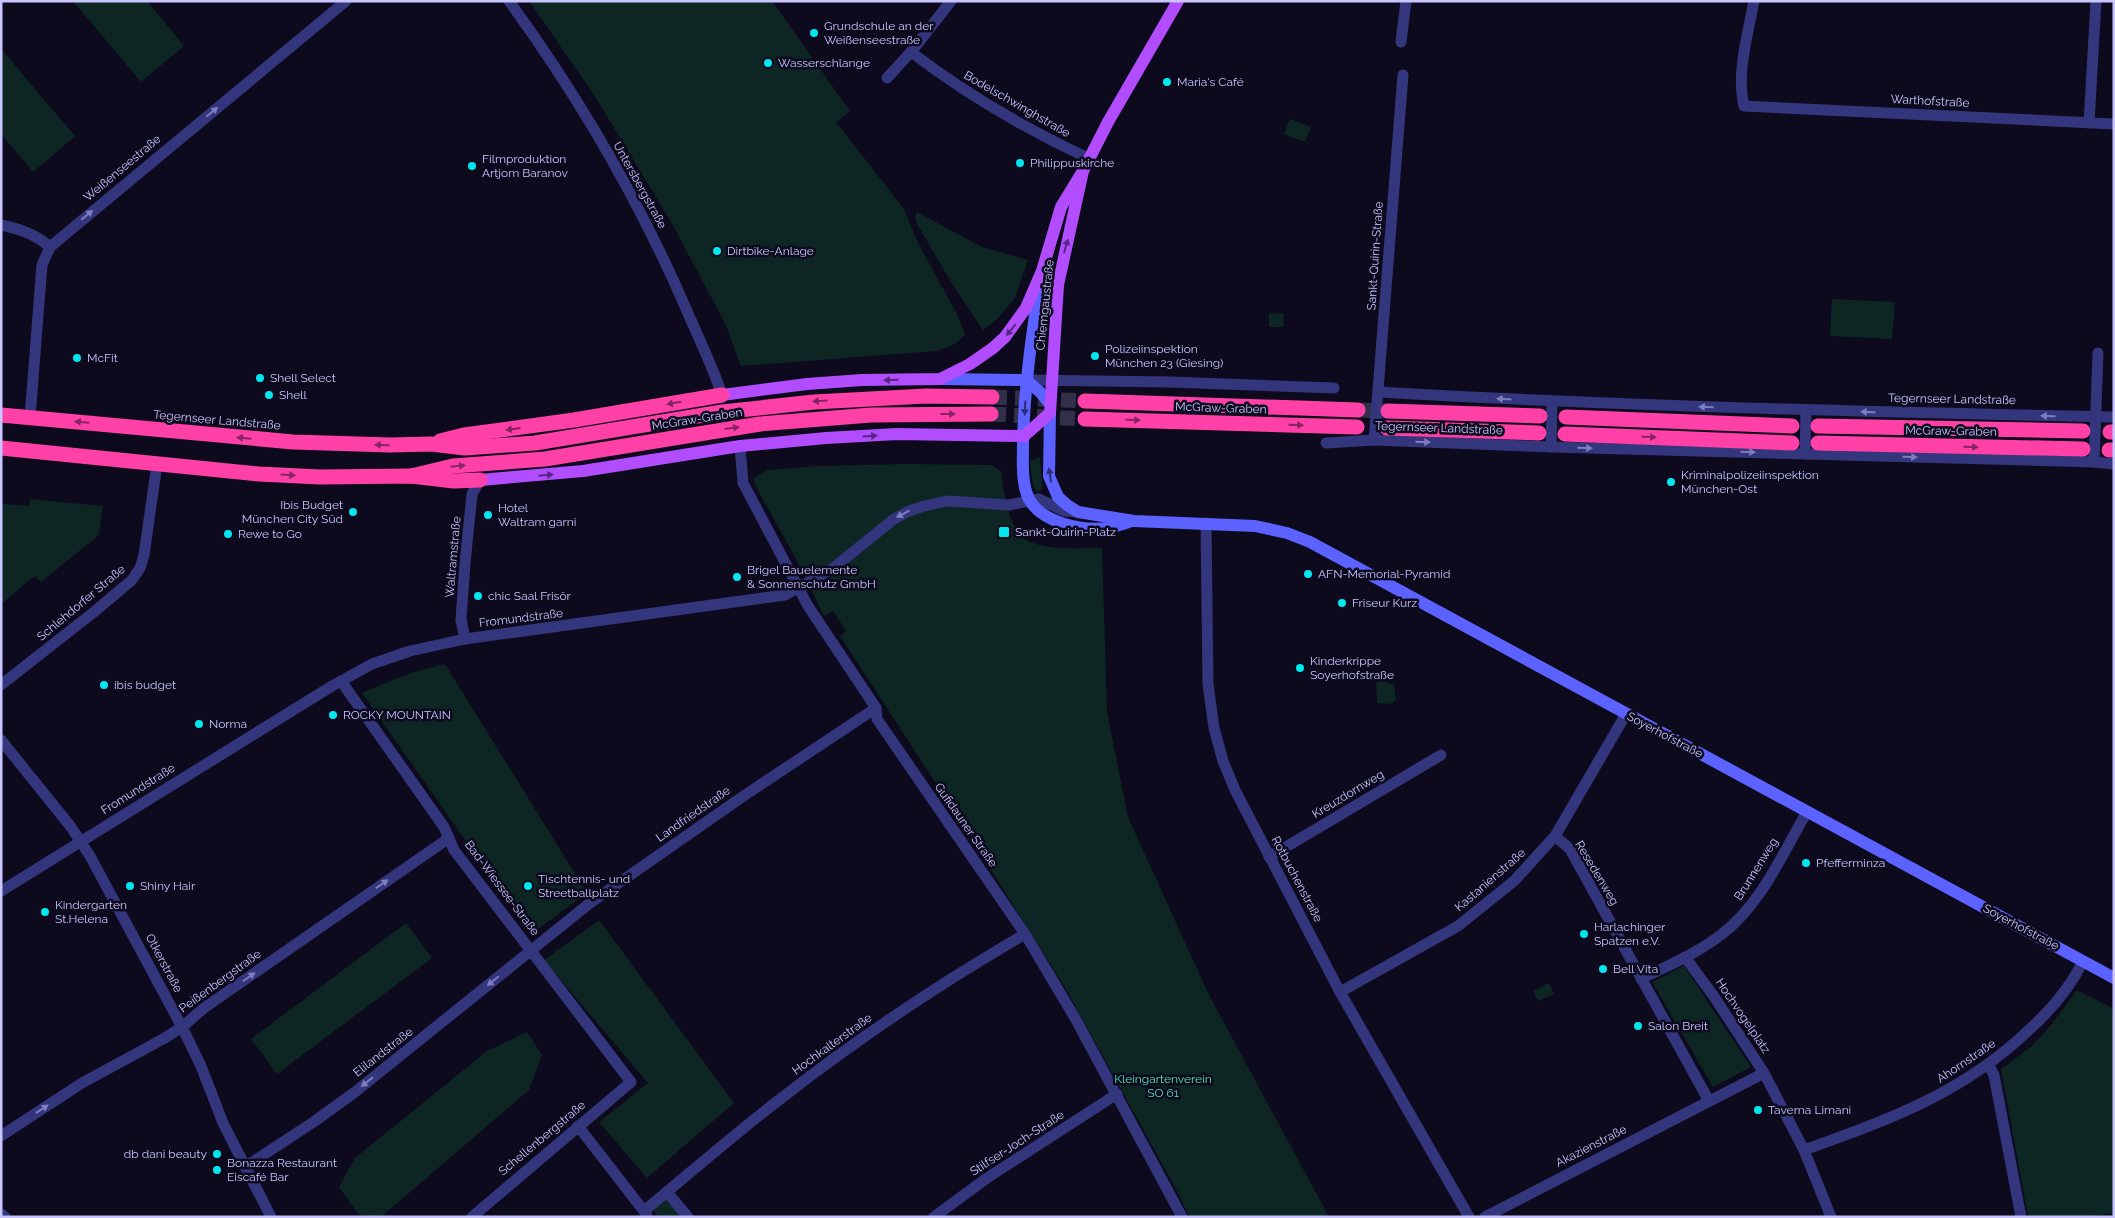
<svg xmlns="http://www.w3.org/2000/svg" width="2115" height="1218" font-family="Raleway,sans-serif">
	<rect width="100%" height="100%" fill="#0c0a1c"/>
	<g fill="#0d2623">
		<polygon points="73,1 147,1 184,46 141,82"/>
		<path d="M 529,1 L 772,1 L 850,111 L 836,122 L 904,209 L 918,243 L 956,312 L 965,334 C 957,345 948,348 935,351 L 741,366 L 725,323 L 670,220 L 594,95 Z"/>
		<polygon points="1,49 75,136 33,172 1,134"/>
		<polygon points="1290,119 1311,127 1305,142 1284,134"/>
		<polygon points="917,212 982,247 1028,260 1015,298 997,319 983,330 951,282 917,224 915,216"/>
		<polygon points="1048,290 1050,293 1046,349 1037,347 1046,292"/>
		<polygon points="1832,299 1895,302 1892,339 1830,336"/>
		<polygon points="1269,313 1284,314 1283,327 1269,327"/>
		<path d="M 1040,457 C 1040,466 1044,486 1041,491 L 1037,492 L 1033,485 L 1030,461 Z"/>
		<path d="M 905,464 L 992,465 L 1001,471 C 1003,490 1009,532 1028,541 C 1050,551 1079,548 1102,548 L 1107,712 L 1128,817 L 1208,993 L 1329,1217 L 1189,1217 L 1177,1191 L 1067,991 L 952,808 L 840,636 L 846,631 L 833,611 L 824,616 L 801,568 L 755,485 L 754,478 L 767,470 L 817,466 Z"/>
		<polygon points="30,499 103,506 99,535 41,582 35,576 1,604 1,504 29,506"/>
		<polygon points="445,664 587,893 531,934 362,693 410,673"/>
		<polygon points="1380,680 1394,685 1396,699 1391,704 1377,703 1376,683"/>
		<polygon points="599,920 734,1103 647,1178 599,1122 648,1083 544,960"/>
		<polygon points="406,923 432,958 277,1074 251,1039"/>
		<polygon points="1684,966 1751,1067 1713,1087 1652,982"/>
		<polygon points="1549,983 1554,994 1538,1001 1533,991"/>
		<polygon points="2077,990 2114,1009 2114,1213 2088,1217 2028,1217 2001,1069 2032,1046 2051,1025"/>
		<polygon points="527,1032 542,1055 529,1090 381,1217 359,1215 339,1187 355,1158 487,1051"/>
		<polygon points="670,1196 687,1217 658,1217 653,1210"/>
	</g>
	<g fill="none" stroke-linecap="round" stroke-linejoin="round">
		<g stroke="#322f49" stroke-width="15" stroke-dasharray="15 8" stroke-linecap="butt">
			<polyline points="992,397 1085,401"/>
			<polyline points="1358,410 1388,411"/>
			<polyline points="991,414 1085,419"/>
		</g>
		<g stroke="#33357d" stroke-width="11">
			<path d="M 509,1 C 579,97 640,202 687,311 C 699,339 713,367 722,395"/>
			<path d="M 1754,1 C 1748,34 1736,73 1744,106 L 2114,124"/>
			<polyline points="1401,42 1406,1"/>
			<path d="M 911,52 C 966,94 1026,129 1088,158"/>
			<polyline points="887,78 911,52 951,1"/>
			<polyline points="2089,123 2096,1"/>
			<path d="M 1,225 C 20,229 35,234 50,247"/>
			<polyline points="1026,380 1170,382 1334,388"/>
			<path d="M 1378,392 C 1623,406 1868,412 2114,417"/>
			<polyline points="30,417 42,265 50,247 346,1"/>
			<polyline points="1374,440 1403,75"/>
			<polyline points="1326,443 1374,440 1551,447 2094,462 2114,464"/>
			<polyline points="740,446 743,483 750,496 808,606 876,708 877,719 1025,934 1075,1018 1182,1217"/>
			<polyline points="1551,447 1552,402"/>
			<polyline points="1805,454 1806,411"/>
			<polyline points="2094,462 2098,353"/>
			<polyline points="1206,523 1208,684 1214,728 1223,761 1235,790 1340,992 1469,1217"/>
			<polyline points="465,639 461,620 465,563 472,494 480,480"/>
			<polyline points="341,681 444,827 454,850 631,1082 472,1217"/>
			<polyline points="1,685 94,612 132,580 140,568 144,555 157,464"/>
			<polyline points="1,740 71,827 90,856 182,1027 201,1066 223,1123 271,1217"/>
			<polyline points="1555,836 1570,849 1709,1101"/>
			<polyline points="1269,857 1441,755"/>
			<polyline points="1,891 332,686 372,664 410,651 465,639 785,595 832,569 894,519 909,511 924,506 947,501 1009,505 1039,499 1064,511 1078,512"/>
			<polyline points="1685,957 1715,998 1764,1073 1804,1150 1831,1217"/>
			<path d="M 1641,979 C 1669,965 1698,953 1722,934 C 1762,903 1782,854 1807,812"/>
			<polyline points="1340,992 1458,926 1514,881 1555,836 1626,714"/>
			<polyline points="1988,1064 1994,1075 2021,1217"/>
			<polyline points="578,1126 647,1215"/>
			<polyline points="1,1136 82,1083 163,1039 182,1027 204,1008 449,838"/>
			<path d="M 1804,1150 C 1890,1119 1962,1094 2030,1029 C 2052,1009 2070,988 2083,961"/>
			<polyline points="245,1167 315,1121 355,1092 590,903 745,795 876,708"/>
			<polyline points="667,1192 688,1217"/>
			<path d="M 644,1211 C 689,1174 733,1135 779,1100 C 857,1039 939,984 1025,934"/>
			<polyline points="1,1214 5,1217"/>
			<polyline points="934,1217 987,1178 1117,1094"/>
			<polyline points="1485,1217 1764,1073"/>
		</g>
		<g stroke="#5c62ff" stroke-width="12">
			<path d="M 1040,281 C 1032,335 1024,388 1023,443 C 1023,460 1021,483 1029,499 C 1042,523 1082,531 1107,528 C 1114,527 1122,524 1129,522"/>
			<polyline points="940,379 1026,380 1040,392 1050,404"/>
			<polyline points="1050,413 1049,476 1058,497 1067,505 1078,512 1134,521 1255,526 1287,533 1310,542 2114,978"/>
		</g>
		<g stroke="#b14cff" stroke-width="12">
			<polyline points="722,395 807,384 862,380 940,379 970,364 993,348 1005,337 1026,308 1042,271 1061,207 1083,171 1108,122 1178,1"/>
			<polyline points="480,480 583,471 740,446 826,438 897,434 1024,436 1050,413 1058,285 1083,171"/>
		</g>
		<g stroke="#ff40a7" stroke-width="15">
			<polyline points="1085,401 1358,410"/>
			<polyline points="1388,411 1540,416"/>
			<polyline points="1,415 293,442 390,445 431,444 465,448 535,443 722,412 814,402 926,396 992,397"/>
			<polyline points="1566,417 1792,426"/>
			<polyline points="1085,419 1357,427"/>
			<polyline points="1818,426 2083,431"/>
			<polyline points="1387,428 1539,433"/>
			<polyline points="2110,432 2114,432"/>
			<polyline points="1565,434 1792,443"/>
			<polyline points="440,441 464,435 574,420 722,395"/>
			<polyline points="1818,443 2083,449"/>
			<polyline points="1,448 259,474 320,477 411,476 454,481 480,480"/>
			<polyline points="2109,450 2114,450"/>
			<polyline points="411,476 453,466 545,459 760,424 871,415 991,414"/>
		</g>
	</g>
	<defs><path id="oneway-solid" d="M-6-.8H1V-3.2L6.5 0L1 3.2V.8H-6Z" transform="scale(1.25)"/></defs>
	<g fill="#7e7dbe">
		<use href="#oneway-solid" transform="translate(212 112) rotate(-40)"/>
		<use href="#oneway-solid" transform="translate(87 215) rotate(-40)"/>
		<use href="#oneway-solid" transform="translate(1504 399) rotate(-177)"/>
		<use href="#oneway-solid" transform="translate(1706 407) rotate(-178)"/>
		<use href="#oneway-solid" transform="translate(1868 412) rotate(-179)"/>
		<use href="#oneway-solid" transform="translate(2048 416) rotate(-179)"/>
		<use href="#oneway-solid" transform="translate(1423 442) rotate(2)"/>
		<use href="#oneway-solid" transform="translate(1585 448) rotate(1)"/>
		<use href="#oneway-solid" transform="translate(1748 452) rotate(1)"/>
		<use href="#oneway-solid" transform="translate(1910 457) rotate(2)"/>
		<use href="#oneway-solid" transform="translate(903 514) rotate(152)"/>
		<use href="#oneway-solid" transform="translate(382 884) rotate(-35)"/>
		<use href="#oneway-solid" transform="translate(249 977) rotate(-35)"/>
		<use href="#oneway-solid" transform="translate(493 981) rotate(141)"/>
		<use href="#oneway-solid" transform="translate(367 1082) rotate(142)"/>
		<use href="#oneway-solid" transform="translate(42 1109) rotate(-33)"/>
	</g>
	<g fill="#562882">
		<use href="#oneway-solid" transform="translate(1066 246) rotate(-75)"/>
		<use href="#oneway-solid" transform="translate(1011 330) rotate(129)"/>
		<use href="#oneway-solid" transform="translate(891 380) rotate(179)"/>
		<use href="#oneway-solid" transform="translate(870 436) rotate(-3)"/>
		<use href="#oneway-solid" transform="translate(546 475) rotate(-5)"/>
	</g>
	<g fill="#862562">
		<use href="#oneway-solid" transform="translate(820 401) rotate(176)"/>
		<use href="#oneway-solid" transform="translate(674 403) rotate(170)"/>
		<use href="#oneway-solid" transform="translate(948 414)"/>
		<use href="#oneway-solid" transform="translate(1133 420) rotate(2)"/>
		<use href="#oneway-solid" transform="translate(82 422) rotate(-175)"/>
		<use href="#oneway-solid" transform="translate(1296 425) rotate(2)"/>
		<use href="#oneway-solid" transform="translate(732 428) rotate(-7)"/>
		<use href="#oneway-solid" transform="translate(513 429) rotate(172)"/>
		<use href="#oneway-solid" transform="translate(1649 437) rotate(2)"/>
		<use href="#oneway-solid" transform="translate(244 438) rotate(-175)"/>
		<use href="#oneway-solid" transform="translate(382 445) rotate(-179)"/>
		<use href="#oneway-solid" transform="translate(1971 447) rotate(1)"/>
		<use href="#oneway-solid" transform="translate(458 466) rotate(-6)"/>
		<use href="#oneway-solid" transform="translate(288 475) rotate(3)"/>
	</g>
	<g fill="#2c2d77">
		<use href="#oneway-solid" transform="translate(1025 408) rotate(93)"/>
		<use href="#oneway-solid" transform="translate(1050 475) rotate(-98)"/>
	</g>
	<g fill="#00e7f0" stroke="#0c0a1c" stroke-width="2">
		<circle cx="814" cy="33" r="5"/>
		<circle cx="768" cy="63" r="5"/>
		<circle cx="1167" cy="82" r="5"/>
		<circle cx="1020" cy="163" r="5"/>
		<circle cx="472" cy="166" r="5"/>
		<circle cx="717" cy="251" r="5"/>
		<circle cx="1095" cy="356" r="5"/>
		<circle cx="77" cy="358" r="5"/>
		<circle cx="260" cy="378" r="5"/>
		<circle cx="269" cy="395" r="5"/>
		<circle cx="1671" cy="482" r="5"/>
		<circle cx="353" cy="512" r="5"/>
		<circle cx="488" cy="515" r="5"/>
		<rect x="998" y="526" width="12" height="12" rx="2.5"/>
		<circle cx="228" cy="534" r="5"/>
		<circle cx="1308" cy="574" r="5"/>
		<circle cx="737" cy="577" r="5"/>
		<circle cx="478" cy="596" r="5"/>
		<circle cx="1342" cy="603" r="5"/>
		<circle cx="1300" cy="668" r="5"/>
		<circle cx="104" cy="685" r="5"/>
		<circle cx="333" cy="715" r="5"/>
		<circle cx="199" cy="724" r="5"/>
		<circle cx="1806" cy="863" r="5"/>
		<circle cx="130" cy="886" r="5"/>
		<circle cx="528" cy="886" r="5"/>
		<circle cx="45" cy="912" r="5"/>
		<circle cx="1584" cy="934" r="5"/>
		<circle cx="1603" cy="969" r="5"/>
		<circle cx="1638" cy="1026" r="5"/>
		<circle cx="1758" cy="1110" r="5"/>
		<circle cx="217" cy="1154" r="5"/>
		<circle cx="217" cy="1170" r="5"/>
	</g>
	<g text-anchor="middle" stroke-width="5" stroke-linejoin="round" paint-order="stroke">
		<g font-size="12" fill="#c8c5ff" stroke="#0c0a1c" text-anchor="start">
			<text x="824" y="30">Grundschule an der<tspan x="824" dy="14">Weißenseestraße</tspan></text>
			<text x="778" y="67">Wasserschlange</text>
			<text x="1177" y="86">Maria's Café</text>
			<text x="482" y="163">Filmproduktion<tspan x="482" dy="14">Artjom Baranov</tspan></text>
			<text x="1030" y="167">Philippuskirche</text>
			<text x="727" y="255">Dirtbike-Anlage</text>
			<text x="1105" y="353">Polizeiinspektion<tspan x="1105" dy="14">München 23 (Giesing)</tspan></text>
			<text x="87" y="362">McFit</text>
			<text x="270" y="382">Shell Select</text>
			<text x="279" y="399">Shell</text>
			<text x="1681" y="479">Kriminalpolizeiinspektion<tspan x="1681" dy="14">München-Ost</tspan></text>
			<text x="343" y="509" text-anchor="end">Ibis Budget<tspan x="343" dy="14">München City Süd</tspan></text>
			<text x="498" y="512">Hotel<tspan x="498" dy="14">Waltram garni</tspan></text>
			<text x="1015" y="536">Sankt-Quirin-Platz</text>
			<text x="238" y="538">Rewe to Go</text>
			<text x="747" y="574">Brigel Bauelemente<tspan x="747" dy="14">&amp; Sonnenschutz GmbH</tspan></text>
			<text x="1318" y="578">AFN-Memorial-Pyramid</text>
			<text x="488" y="600">chic Saal Frisör</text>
			<text x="1352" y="607">Friseur Kurz</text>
			<text x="1310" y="665">Kinderkrippe<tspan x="1310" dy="14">Soyerhofstraße</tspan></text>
			<text x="114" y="689">ibis budget</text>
			<text x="343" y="719">ROCKY MOUNTAIN</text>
			<text x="209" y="728">Norma</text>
			<text x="1816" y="867">Pfefferminza</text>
			<text x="538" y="883">Tischtennis- und<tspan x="538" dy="14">Streetballplatz</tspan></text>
			<text x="140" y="890">Shiny Hair</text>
			<text x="55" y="909">Kindergarten<tspan x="55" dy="14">St.Helena</tspan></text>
			<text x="1594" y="931">Harlachinger<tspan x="1594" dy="14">Spatzen e.V.</tspan></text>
			<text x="1613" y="973">Bell Vita</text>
			<text x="1648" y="1030">Salon Breit</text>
			<text x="1768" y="1114">Taverna Limani</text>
			<text x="207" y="1158" text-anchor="end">db dani beauty</text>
			<text x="227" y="1167">Bonazza Restaurant<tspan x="227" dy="14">Eiscafé Bar</tspan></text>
		</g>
		<g font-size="12" fill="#c8c5ff" stroke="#0c0a1c">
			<text transform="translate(1930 101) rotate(3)" y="4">Warthofstraße</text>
			<text transform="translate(1017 104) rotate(30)" y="4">Bodelschwinghstraße</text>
			<text transform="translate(122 168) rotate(-40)" y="4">Weißenseestraße</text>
			<text transform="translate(640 185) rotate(61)" y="4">Untersbergstraße</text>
			<text transform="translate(1375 256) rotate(-86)" y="4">Sankt-Quirin-Straße</text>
			<text transform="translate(1045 305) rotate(-84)" y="4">Chiemgaustraße</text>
			<text transform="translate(1952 399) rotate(1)" y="4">Tegernseer Landstraße</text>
			<text transform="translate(1221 408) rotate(2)" y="4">McGraw-Graben</text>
			<text transform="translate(697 419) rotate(-9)" y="4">McGraw-Graben</text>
			<text transform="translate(217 420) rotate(5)" y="4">Tegernseer Landstraße</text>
			<text transform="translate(1439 428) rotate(2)" y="4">Tegernseer Landstraße</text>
			<text transform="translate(1951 431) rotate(1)" y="4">McGraw-Graben</text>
			<text transform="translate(453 557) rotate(-85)" y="4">Waltramstraße</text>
			<text transform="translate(81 603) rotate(-40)" y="4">Schlehdorfer Straße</text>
			<text transform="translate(521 618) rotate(-7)" y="4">Fromundstraße</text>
			<text transform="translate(1665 735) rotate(28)" y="4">Soyerhofstraße</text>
			<text transform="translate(138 789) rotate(-32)" y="4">Fromundstraße</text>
			<text transform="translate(1348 794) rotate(-31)" y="4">Kreuzdornweg</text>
			<text transform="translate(693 814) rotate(-35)" y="4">Landfriedstraße</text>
			<text transform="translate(966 825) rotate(55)" y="4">Gufidauner Straße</text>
			<text transform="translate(1756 869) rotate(-58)" y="4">Brunnenweg</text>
			<text transform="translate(1597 873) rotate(59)" y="4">Resedenweg</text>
			<text transform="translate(1297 879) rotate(62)" y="4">Rotbuchenstraße</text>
			<text transform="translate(1490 880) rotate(-41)" y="4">Kastanienstraße</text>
			<text transform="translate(502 888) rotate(53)" y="4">Bad-Wiessee-Straße</text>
			<text transform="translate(2021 927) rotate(28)" y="4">Soyerhofstraße</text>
			<text transform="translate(164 963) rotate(62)" y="4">Otkerstraße</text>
			<text transform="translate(220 981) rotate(-36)" y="4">Peißenbergstraße</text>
			<text transform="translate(1743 1016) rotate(56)" y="4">Hochvogelplatz</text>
			<text transform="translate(832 1044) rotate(-36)" y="4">Hochkalterstraße</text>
			<text transform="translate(383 1052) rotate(-38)" y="4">Elilandstraße</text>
			<text transform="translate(1966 1061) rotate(-34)" y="4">Ahornstraße</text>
			<text transform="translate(542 1138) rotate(-40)" y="4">Schellenbergstraße</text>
			<text transform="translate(1017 1143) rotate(-33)" y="4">Stilfser-Joch-Straße</text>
			<text transform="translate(1591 1146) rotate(-27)" y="4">Akazienstraße</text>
		</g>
		<g font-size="12" fill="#4de3b4" stroke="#0c0a1c">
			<text x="1163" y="1083">Kleingartenverein<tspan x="1163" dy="14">SO 61</tspan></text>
		</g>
	</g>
	<rect width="2115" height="1218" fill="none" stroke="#c8c5ff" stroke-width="5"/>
</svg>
